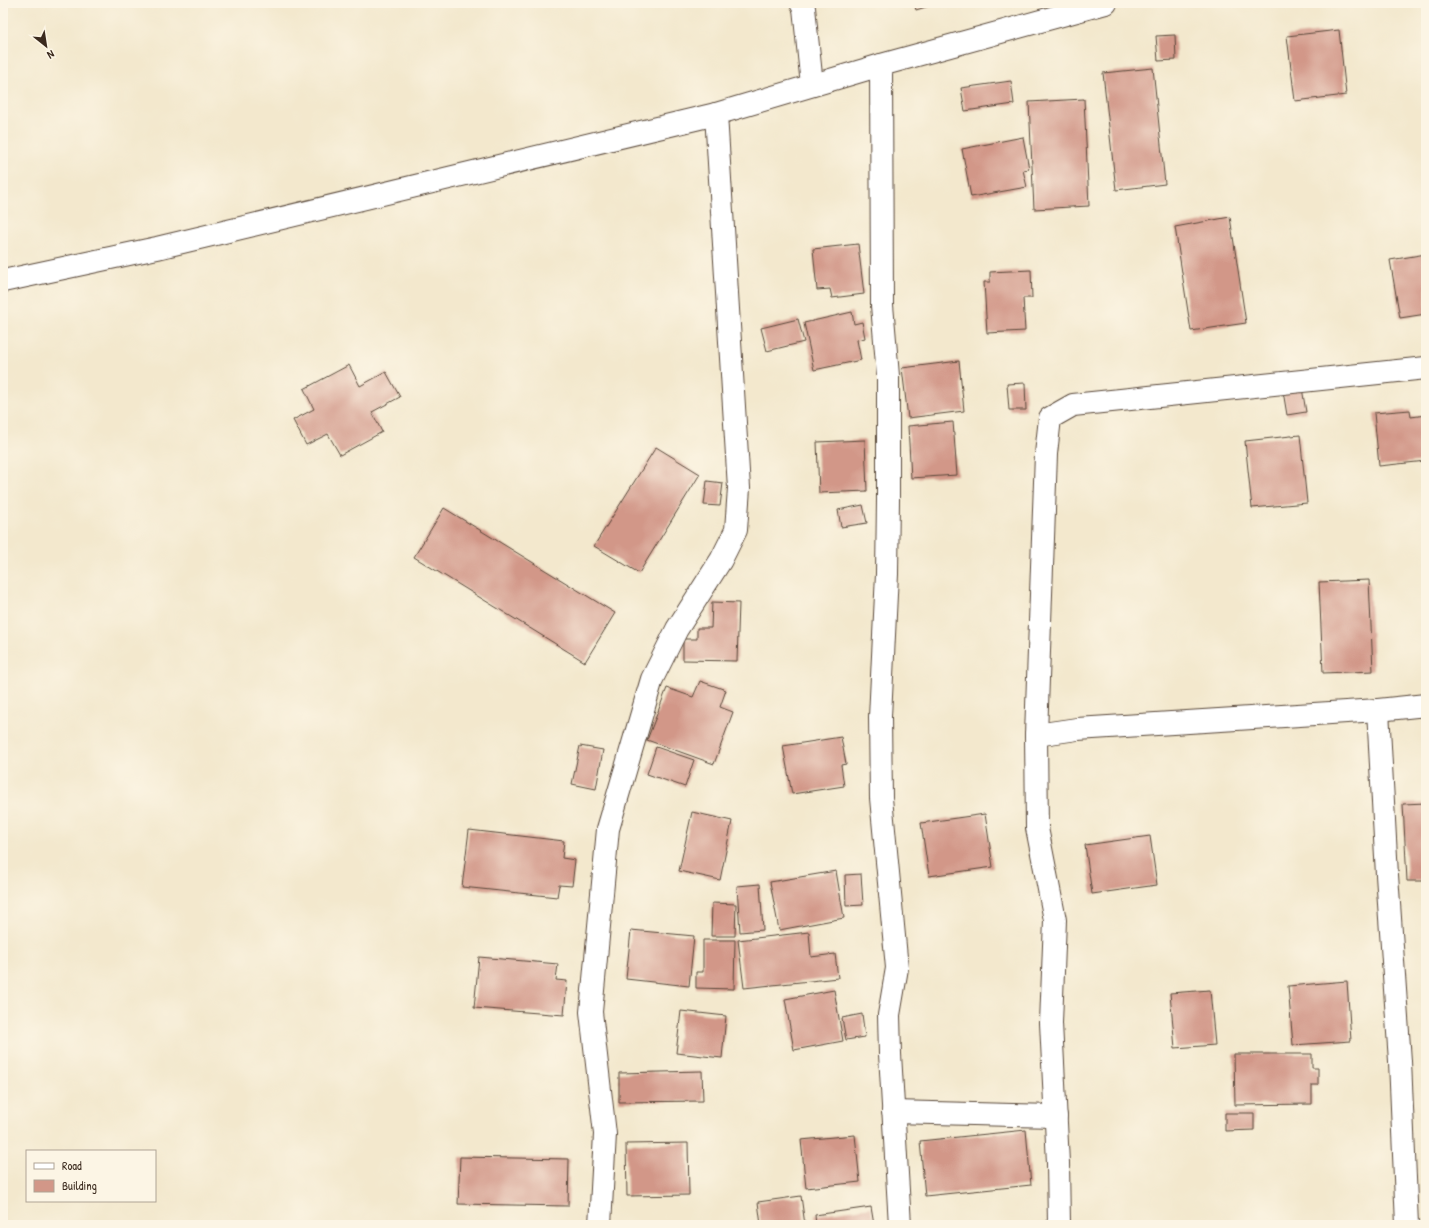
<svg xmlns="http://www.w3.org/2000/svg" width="1429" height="1228" font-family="'Patrick Hand',sans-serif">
	<rect width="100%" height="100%" fill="#fcf5e5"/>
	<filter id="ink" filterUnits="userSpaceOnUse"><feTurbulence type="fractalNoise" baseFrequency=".025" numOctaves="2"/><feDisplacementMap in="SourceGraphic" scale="8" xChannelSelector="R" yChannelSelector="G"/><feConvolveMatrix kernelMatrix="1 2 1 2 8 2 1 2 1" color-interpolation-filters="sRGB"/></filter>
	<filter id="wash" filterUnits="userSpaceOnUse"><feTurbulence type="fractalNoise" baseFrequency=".012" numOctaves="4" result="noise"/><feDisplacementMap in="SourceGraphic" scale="16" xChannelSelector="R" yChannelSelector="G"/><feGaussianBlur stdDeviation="0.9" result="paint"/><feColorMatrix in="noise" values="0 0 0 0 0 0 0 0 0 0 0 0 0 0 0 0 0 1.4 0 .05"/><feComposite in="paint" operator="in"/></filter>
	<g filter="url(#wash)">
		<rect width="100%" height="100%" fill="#f3e8cd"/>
		<g id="blocks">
			<g fill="#d29788">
				<polygon points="914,3 939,3 916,10"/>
				<polygon points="1339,30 1346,95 1295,101 1287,36"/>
				<polygon points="1175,35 1176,60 1158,61 1156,36"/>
				<polygon points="1153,68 1165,184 1116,190 1103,73"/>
				<polygon points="1011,81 1014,104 965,111 961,88"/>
				<polygon points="1084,99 1089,206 1034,209 1029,102"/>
				<polygon points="1023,137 1029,169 1023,170 1027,187 971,197 962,149"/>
				<polygon points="1230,217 1246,323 1191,331 1175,227"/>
				<polygon points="858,244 864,294 832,298 830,289 817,290 813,249"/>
				<polygon points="1426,254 1426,314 1400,318 1390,260"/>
				<polygon points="1031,270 1032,298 1023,298 1025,331 987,333 984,282 990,282 990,272"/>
				<polygon points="852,312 854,324 862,322 865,338 857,340 861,360 814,370 804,323"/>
				<polygon points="798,319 804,342 767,351 761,328"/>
				<polygon points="959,361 964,411 908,418 902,368"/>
				<polygon points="349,365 360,386 386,372 400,397 372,412 382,432 340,455 328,434 306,445 293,420 314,409 304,389"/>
				<polygon points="1025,383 1026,410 1009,410 1007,384"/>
				<polygon points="1302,388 1306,412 1287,415 1283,391"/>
				<polygon points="1410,410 1411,417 1426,415 1426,461 1379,466 1374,413"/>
				<polygon points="953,422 957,475 911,478 908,426"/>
				<polygon points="1300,435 1307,503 1252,508 1245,441"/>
				<polygon points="865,440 867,491 819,493 817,442"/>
				<polygon points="656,447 700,474 639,573 594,546"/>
				<polygon points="707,481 723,483 720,506 704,505"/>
				<polygon points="863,505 867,523 841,527 838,510"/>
				<polygon points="444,508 615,613 585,662 414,557"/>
				<polygon points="1369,580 1373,671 1323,673 1319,582"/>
				<polygon points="712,602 739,603 737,661 683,660 683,639 697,639 697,628 711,628"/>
				<polygon points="700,681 726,690 720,707 733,712 714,764 647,740 667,688 693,697"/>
				<polygon points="841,737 846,764 841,765 844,786 792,794 783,746"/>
				<polygon points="580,746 603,750 596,789 572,784"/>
				<polygon points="656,747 694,760 685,787 647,774"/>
				<polygon points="1426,803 1426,881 1407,881 1403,804"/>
				<polygon points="692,812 732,821 720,880 679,871"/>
				<polygon points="985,814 993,867 929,876 921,823"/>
				<polygon points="469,830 564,841 562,858 575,860 572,886 559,885 557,897 462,887"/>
				<polygon points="1150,836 1157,885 1092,894 1085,845"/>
				<polygon points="836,871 844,918 779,930 770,882"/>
				<polygon points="861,874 863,905 846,906 845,875"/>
				<polygon points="760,884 763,930 740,932 737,886"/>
				<polygon points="712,903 736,904 735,936 711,936"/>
				<polygon points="631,930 694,936 689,986 626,979"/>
				<polygon points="809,932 811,957 835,954 838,978 744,988 738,940"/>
				<polygon points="703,940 735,940 734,989 696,988 696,972 703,972"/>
				<polygon points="479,957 558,964 556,980 567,981 564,1015 474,1008"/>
				<polygon points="1347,981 1351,1041 1293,1045 1288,986"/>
				<polygon points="834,990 843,1041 794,1050 785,999"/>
				<polygon points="1210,990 1215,1045 1175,1048 1170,993"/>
				<polygon points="681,1011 726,1016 722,1058 676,1053"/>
				<polygon points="862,1014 865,1037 846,1040 842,1018"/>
				<polygon points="1234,1054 1312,1054 1312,1068 1318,1068 1318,1085 1312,1085 1312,1104 1235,1105"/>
				<polygon points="702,1071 703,1101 619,1102 619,1073"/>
				<polygon points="1225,1113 1254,1113 1254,1130 1225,1131"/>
				<polygon points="1026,1130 1031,1185 925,1196 920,1141"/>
				<polygon points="855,1135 860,1182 806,1188 801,1140"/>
				<polygon points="688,1143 689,1195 627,1196 626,1144"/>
				<polygon points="460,1157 569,1159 568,1206 458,1204"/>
				<polygon points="801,1196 805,1225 761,1225 758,1202"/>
				<polygon points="871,1207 874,1225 816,1225 815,1215"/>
			</g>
		</g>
	</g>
	<g filter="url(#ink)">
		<use href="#blocks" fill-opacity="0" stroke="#574638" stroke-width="1"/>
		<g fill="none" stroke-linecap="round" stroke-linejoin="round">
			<g stroke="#574638" stroke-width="24">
				<g id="minor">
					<polyline points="801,3 804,8 812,85"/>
					<polyline points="881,65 882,305 888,376 888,500 887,574 880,717 881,798 897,968 889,1015 890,1054 900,1225"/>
					<polyline points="3,281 157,248 716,114 881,65 1106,3"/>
					<polyline points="1378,710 1387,875 1400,1061 1407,1225"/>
					<polyline points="1036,735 1077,729 1378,710 1426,705"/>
					<polyline points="893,1112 1056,1116"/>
					<polyline points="600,1225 605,1134 591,1012 608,829 652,679 677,629 721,560 736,530 739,488 716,114"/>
					<polyline points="1059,1225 1058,1163 1051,1023 1055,920 1037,828 1036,735 1046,454 1050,418 1073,405 1426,368"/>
				</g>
			</g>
			<use href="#minor" stroke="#fff" stroke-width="22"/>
		</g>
	</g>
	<rect width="1429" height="1228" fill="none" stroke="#fcf5e5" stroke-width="16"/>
	<rect x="26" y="1150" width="130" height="52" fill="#fcf5e5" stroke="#afa495"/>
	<rect x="34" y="1163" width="20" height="6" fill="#ffffff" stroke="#afa495"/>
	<text x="62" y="1170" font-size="12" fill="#3b2a1e">Road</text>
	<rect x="34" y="1180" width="20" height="12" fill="#d29788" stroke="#afa495"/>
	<text x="62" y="1190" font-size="12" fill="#3b2a1e">Building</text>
	<g transform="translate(46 46) rotate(150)" stroke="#fcf5e5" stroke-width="3" paint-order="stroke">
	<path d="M0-3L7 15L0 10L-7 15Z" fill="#3b2a1e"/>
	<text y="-6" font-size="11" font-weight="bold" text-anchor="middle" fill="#3b2a1e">N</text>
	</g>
</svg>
